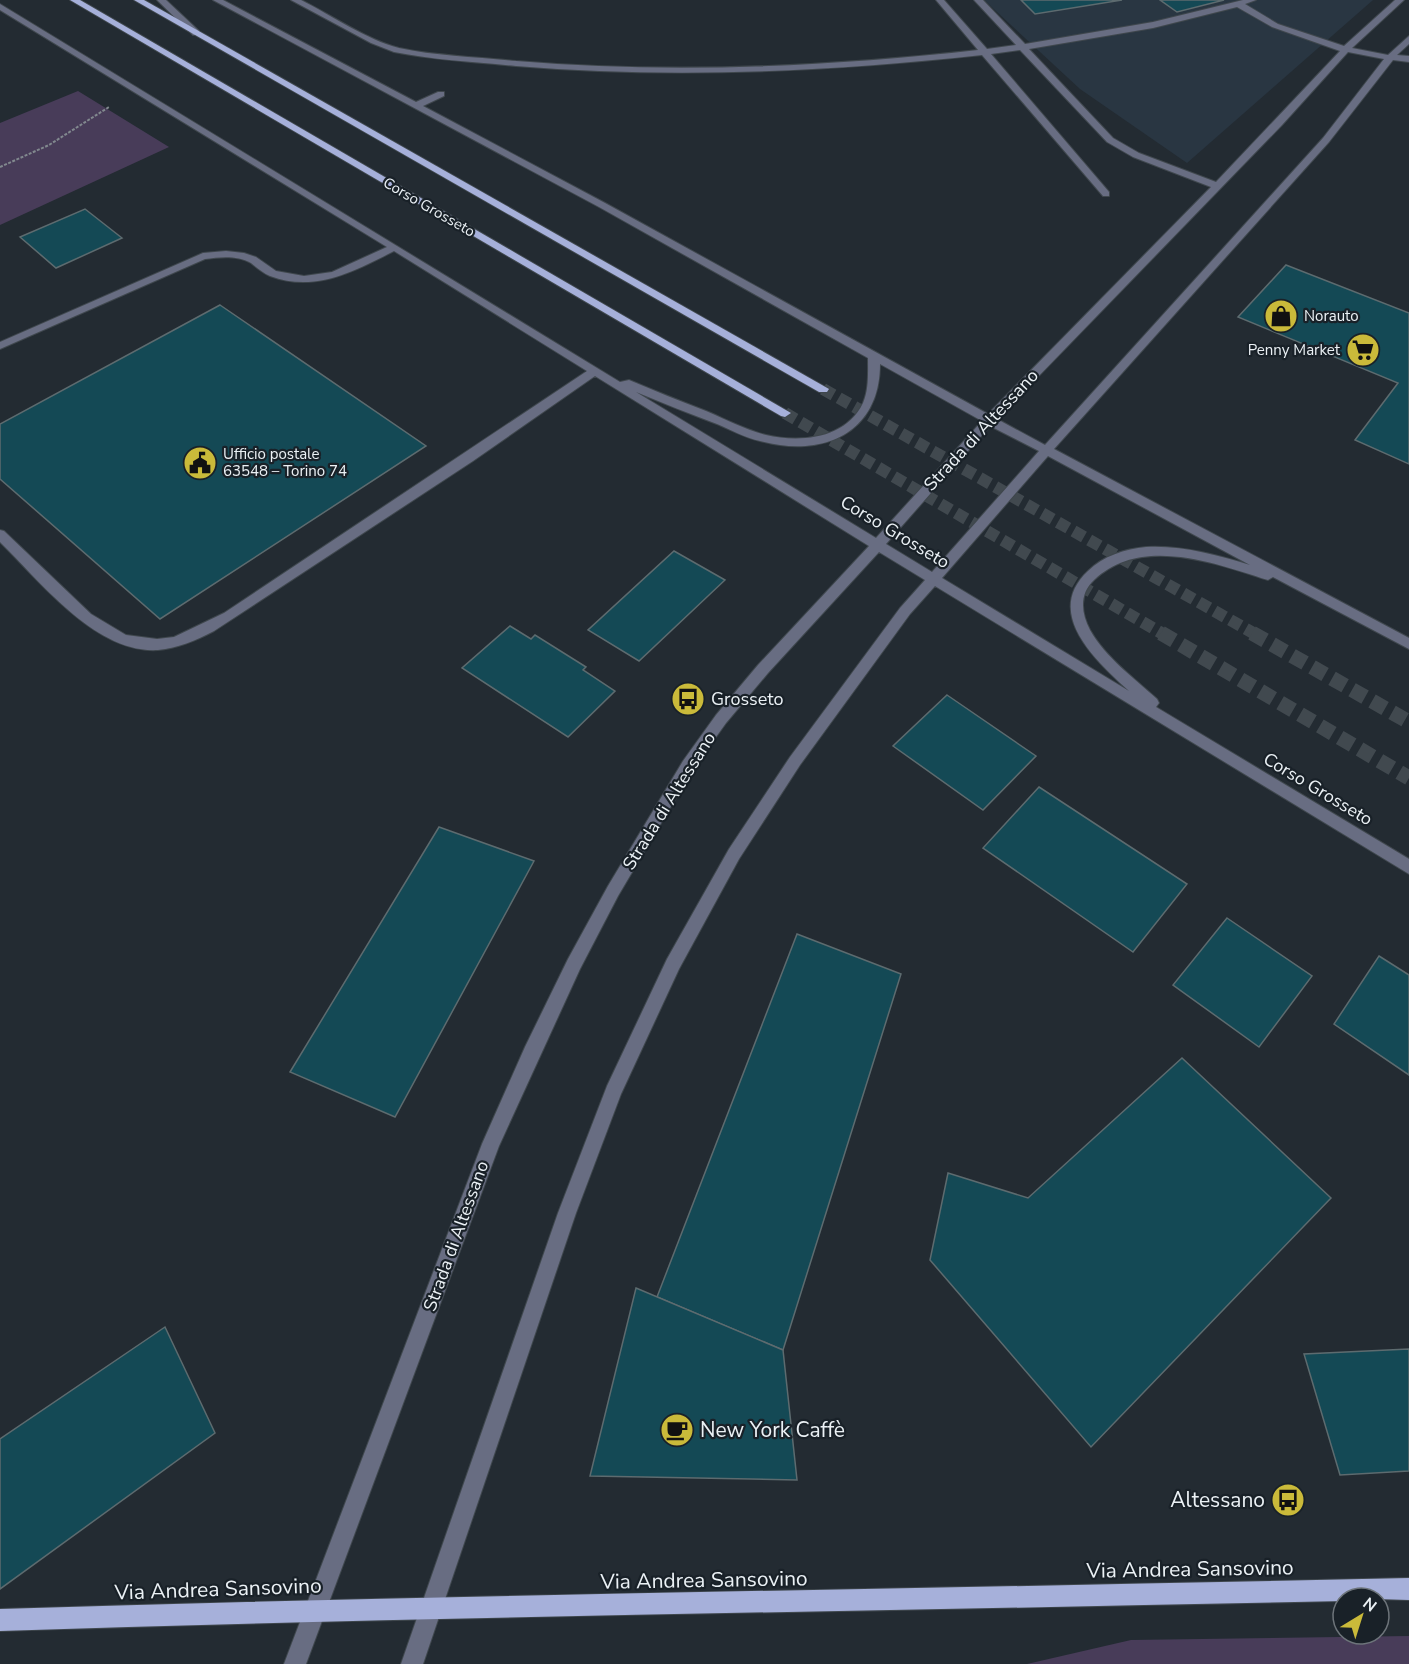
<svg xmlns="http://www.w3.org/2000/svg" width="1409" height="1664" font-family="'Nunito Sans',sans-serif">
	<rect width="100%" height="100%" fill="#232b32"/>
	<polygon fill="#293642" points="984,0 1373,0 1187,163 1080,89"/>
	<g fill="#483c59">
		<polygon points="78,91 169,147 0,225 0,123"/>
		<polygon points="1409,1636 1409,1664 1027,1664 1131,1640"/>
	</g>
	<g fill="#144955" stroke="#5d6b6f" stroke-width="1.5">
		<polygon points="1021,0 1122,0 1035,14"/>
		<polygon points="1160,0 1224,0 1177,12"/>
		<polygon points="85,209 122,238 56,268 20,237"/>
		<polygon points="1286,265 1409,313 1409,464 1355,440 1398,383 1238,317"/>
		<polygon points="220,305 426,446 160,619 0,479 0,424"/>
		<polygon points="674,551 725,580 639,661 588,630"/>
		<polygon points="510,626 531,639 535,635 586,667 583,670 615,691 568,737 462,668"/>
		<polygon points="947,695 1036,756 983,810 893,746"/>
		<polygon points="1039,787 1187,884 1133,952 983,848"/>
		<polygon points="439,827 534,861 395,1117 290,1072"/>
		<polygon points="1227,918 1312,976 1259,1047 1173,985"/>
		<polygon points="797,934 901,974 783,1350 657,1297"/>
		<polygon points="1379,956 1409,975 1409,1075 1334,1024"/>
		<polygon points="1182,1058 1331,1198 1091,1447 930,1260 948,1173 1028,1198"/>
		<polygon points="636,1288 783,1350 797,1480 590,1476"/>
		<polygon points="165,1327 215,1433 0,1589 0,1439"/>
		<polygon points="1409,1349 1409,1471 1340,1475 1304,1354"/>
	</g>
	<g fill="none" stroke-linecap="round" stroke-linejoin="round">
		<g stroke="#41494f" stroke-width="12" stroke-dasharray="12 6" stroke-linecap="butt">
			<polyline points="823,389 1255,634"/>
			<polyline points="785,413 1163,634"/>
		</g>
		<g stroke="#41494f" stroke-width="15" stroke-dasharray="15 8" stroke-linecap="butt">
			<polyline points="1161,633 1409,778"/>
			<polyline points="1252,633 1409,722"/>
		</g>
		<g stroke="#3f474d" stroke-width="2">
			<g id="minor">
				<polygon points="157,0 166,0 199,31 199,35 193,35"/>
				<path d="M 213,0 L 223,0 L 416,102 L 438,92 L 444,92 L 444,96 L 423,106 L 605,203 L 988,414 L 1211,187 L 1133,157 L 1107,142 L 1020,50 L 991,54 L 1109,192 L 1109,196 L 1103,196 L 982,55 C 827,72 671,79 516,66 C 475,62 434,60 394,52 L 371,43 L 291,0 L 301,0 C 331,15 367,40 399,48 C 435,56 479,57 516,61 C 670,74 825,67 978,50 L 936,0 L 944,0 L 987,49 L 1016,45 L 974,0 L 983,0 L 1025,44 L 1153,22 L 1243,0 L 1256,0 L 1245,4 L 1278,24 L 1344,46 L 1395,0 L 1404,0 L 1352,48 L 1388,55 L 1409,36 L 1409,44 L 1397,55 L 1409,56 L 1409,62 L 1393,60 L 1329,142 L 1054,449 L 1409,638 L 1409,649 L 1273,577 L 1268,580 C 1214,563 1141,535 1094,580 C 1079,594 1081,613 1090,630 C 1106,658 1134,678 1157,699 L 1159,703 L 1156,707 L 1409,859 L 1409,874 L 935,586 L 910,614 L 800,765 L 739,859 L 679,969 L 621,1094 L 576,1213 L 423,1664 L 401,1664 L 558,1213 L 607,1086 L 667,959 L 729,849 L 790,757 L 900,608 L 925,580 L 879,552 L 768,673 L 726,723 L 693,769 L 618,896 L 580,969 L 499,1146 L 306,1664 L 284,1664 L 482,1144 L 525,1047 L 568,959 L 608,886 L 683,761 L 716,715 L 758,665 L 869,546 L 595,376 L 473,461 L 214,631 C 197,640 178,648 158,650 C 96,654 40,581 0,542 L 0,530 L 4,531 L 91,614 L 126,635 L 157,639 L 174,637 L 224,613 L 587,371 L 394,251 C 355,271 315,293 270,276 C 263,273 257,268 251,263 C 237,255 220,257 205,259 L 0,349 L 0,342 L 203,253 L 226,251 L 244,253 L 256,257 L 276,271 L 304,276 L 332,272 L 387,247 L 0,10 L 0,4 L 620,382 L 629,380 C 655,391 680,401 706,411 C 725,419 746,430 766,435 C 800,443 846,439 863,403 C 869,389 868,373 868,358 L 599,207 ZM 1237,7 L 1272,27 L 1340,51 L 1216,182 L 1139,153 L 1113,138 L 1029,49 L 1153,28 ZM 1348,52 L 1384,59 L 1323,138 L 1045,445 L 997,419 L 1282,125 ZM 880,364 L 982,421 L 876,538 L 636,392 C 663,403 690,414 717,424 C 731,430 746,438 760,441 C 822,458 880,434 880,364 ZM 990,426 L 1039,451 L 932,572 L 886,544 ZM 1048,456 L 1250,565 C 1217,555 1181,545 1146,547 C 1125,549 1103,556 1088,571 C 1043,613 1096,661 1129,691 L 942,578 Z"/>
			</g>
		</g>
		<g stroke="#3f474d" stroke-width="2">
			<g id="major">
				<polygon points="70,0 80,0 791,413 785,417 781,416"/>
				<polygon points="134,0 144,0 829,389 827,392 819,392"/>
				<path d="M 1409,1578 L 1409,1600 L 1343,1598 L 1343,1601 C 895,1611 448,1616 0,1631 L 0,1609 C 470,1594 939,1589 1409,1578 Z"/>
			</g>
		</g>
		<polyline stroke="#81888e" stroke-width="2" stroke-dasharray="3 1.5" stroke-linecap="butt" points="0,167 49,145 109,107"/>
		<use href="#minor" fill="#686d82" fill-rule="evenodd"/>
		<use href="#major" fill="#a6b0da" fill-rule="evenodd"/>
	</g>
	<defs>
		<g id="shop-disc" transform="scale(1.725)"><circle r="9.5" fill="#caba3a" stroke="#192128"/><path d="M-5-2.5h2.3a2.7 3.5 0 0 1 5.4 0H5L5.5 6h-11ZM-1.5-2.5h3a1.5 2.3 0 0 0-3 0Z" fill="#111"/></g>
		<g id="supermarket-disc" transform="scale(1.725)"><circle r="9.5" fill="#caba3a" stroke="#192128"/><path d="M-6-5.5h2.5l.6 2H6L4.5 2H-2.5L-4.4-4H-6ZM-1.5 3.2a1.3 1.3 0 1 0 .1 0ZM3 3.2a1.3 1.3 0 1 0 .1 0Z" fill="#111"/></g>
		<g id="civic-disc" transform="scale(1.725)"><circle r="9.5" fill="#caba3a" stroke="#192128"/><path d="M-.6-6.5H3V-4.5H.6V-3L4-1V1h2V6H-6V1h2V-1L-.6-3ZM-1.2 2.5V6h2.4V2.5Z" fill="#111"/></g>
		<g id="bus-disc" transform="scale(1.725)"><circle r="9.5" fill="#caba3a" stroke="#192128"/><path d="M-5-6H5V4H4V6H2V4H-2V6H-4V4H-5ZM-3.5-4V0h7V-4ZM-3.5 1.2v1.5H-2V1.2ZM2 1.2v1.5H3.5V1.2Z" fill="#111"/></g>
		<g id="cafe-disc" transform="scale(1.725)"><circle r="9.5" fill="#caba3a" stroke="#192128"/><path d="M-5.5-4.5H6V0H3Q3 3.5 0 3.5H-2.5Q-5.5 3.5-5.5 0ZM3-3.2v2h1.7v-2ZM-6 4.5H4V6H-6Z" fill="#111"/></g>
	</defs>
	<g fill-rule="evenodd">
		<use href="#shop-disc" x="1281" y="316"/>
		<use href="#supermarket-disc" x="1363" y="350"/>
		<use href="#civic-disc" x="200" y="463"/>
		<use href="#bus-disc" x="688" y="699"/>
		<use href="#cafe-disc" x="677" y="1430"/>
		<use href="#bus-disc" x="1288" y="1500"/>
	</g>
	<g text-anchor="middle" stroke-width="4.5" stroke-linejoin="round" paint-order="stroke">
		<g font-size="15" fill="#ebf1f5" stroke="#192128">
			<text transform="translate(429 207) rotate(30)" y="5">Corso Grosseto</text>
		</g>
		<g font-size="15" fill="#ebf1f5" stroke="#192128" text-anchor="start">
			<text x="1304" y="321">Norauto</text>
			<text x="1340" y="355" text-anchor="end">Penny Market</text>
			<text x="223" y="459">Ufficio postale<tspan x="223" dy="17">63548 – Torino 74</tspan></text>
		</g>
		<g font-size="18" fill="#ebf1f5" stroke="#192128">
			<text transform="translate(981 430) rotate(-47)" y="6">Strada di Altessano</text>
			<text transform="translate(895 532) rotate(31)" y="6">Corso Grosseto</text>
			<text transform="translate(1318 789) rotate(31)" y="6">Corso Grosseto</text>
			<text transform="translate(669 801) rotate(-58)" y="6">Strada di Altessano</text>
			<text transform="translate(456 1236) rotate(-70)" y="6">Strada di Altessano</text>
		</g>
		<g font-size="18" fill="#ebf1f5" stroke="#192128" text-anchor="start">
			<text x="711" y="705">Grosseto</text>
		</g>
		<g font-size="21" fill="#ebf1f5" stroke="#192128" text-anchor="start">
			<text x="700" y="1437">New York Caffè</text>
			<text x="1265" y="1507" text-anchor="end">Altessano</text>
		</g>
		<g font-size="21" fill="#ebf1f5" stroke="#192128">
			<text transform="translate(1190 1569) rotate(-1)" y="7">Via Andrea Sansovino</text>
			<text transform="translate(704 1580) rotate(-1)" y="7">Via Andrea Sansovino</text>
			<text transform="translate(218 1589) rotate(-2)" y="7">Via Andrea Sansovino</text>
		</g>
	</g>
	<g transform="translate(1361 1616) rotate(38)"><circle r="28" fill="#192128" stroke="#6d747a" stroke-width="1.5"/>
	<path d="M0-4.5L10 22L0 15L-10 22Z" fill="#caba3a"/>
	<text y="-9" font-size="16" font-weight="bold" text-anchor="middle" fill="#ebf1f5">N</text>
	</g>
</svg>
